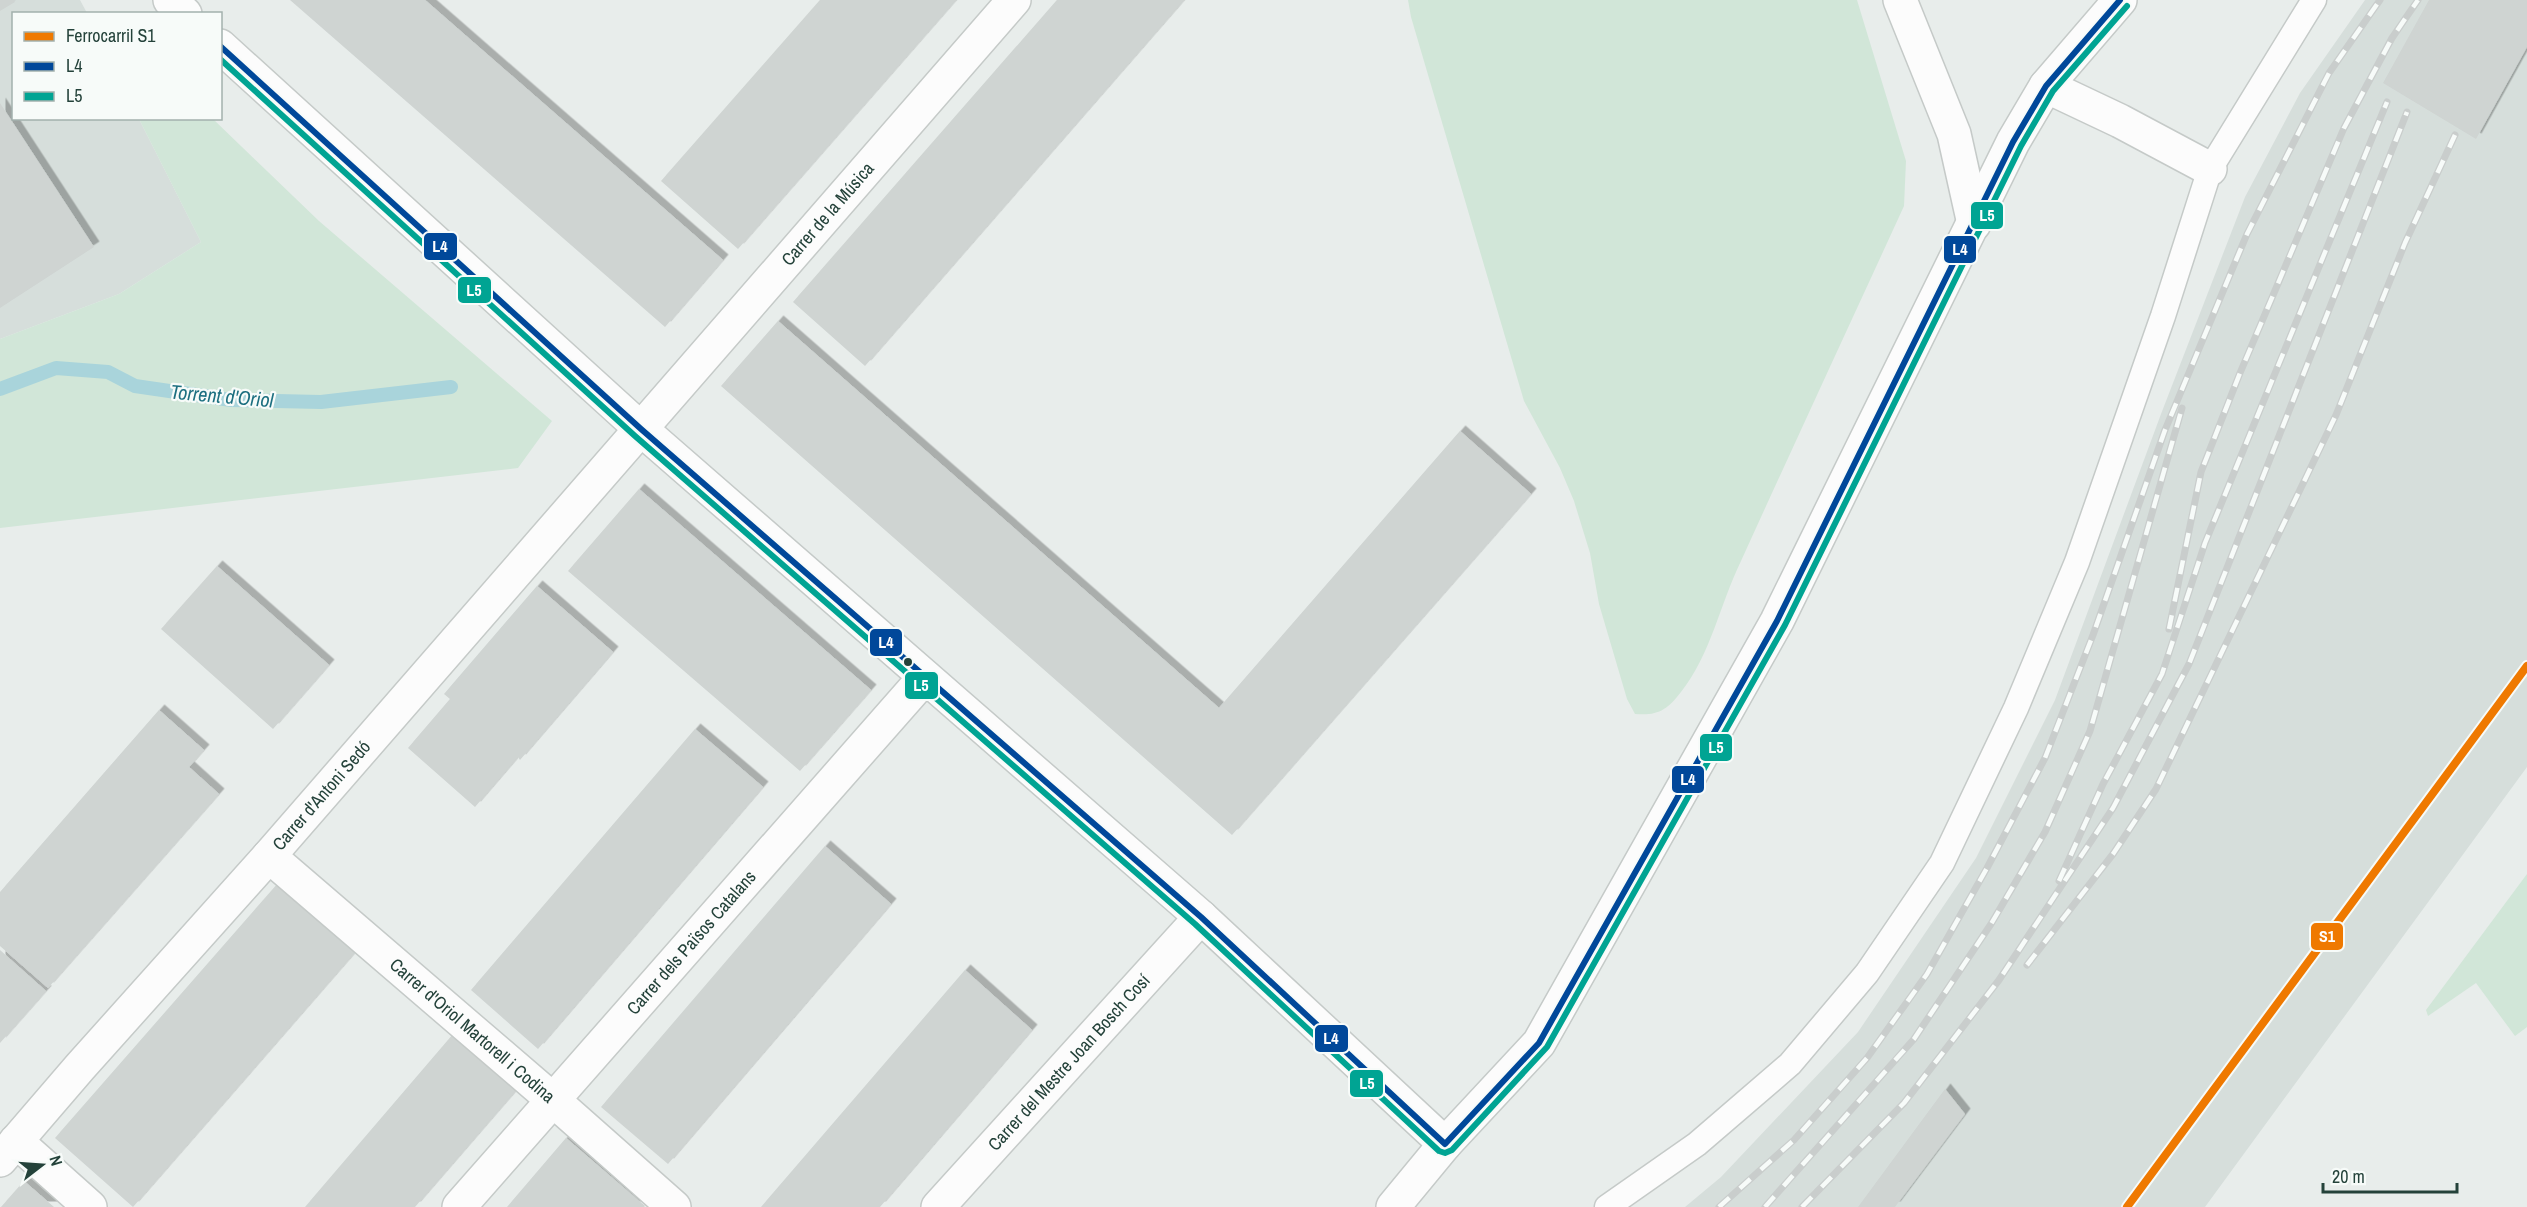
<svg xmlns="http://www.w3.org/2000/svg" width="2527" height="1207" font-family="'Archivo Narrow',sans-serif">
	<defs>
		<filter id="shadow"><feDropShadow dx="5.5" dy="-5.5" stdDeviation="0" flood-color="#0004"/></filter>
	</defs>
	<rect width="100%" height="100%" fill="#e8edeb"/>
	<g fill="#d6dedb">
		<polygon points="0,0 80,0 87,13 14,14 14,118 139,119 201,242 119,294 0,339"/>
		<polygon points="2365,0 2527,0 2527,767 2205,1207 1685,1207 1721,1177 1858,1032 1976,858 2055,700 2161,414 2245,197 2300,93"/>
	</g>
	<g fill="#d1e6d8">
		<path d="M 1408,0 L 1857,0 L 1906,161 L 1904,206 C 1850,324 1795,442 1741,561 C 1720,604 1711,654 1681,692 C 1667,710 1658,716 1635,714 L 1627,699 L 1599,604 L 1590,553 L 1574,501 L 1560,468 L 1524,401 L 1411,17 Z"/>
		<polygon points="139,119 213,119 319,221 552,421 518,468 0,528 0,339 119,294 201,242"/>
		<polygon points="2527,874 2527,1027 2515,1036 2476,983 2428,1016 2426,1010"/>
	</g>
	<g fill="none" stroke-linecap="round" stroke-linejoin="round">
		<polyline stroke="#a9d4db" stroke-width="14" points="0,389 56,368 108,372 135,386 231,400 321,402 451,387"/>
	</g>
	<g fill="#cfd4d2" filter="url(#shadow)">
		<polygon points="0,0 14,0 15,2 0,11"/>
		<polygon points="290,0 425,0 723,260 665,327"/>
		<polygon points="820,0 956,0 738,249 661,181"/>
		<polygon points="1057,0 1184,0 865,366 793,302"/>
		<polygon points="2429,0 2527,0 2527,47 2476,139 2383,83"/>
		<polygon points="0,103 94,247 0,308"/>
		<polygon points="778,321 1219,708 1460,431 1531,494 1232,835 721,386"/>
		<polygon points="639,489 871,690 800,771 568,571"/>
		<polygon points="217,566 329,665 273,729 161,629"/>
		<polygon points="537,586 613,652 520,760 518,757 475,807 408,748 450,699 444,694"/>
		<polygon points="159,710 204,750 189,767 219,794 48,988 0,946 0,892"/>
		<polygon points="695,729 763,787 538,1049 471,990"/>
		<polygon points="825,846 891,904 668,1164 601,1107"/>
		<polygon points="279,882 357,950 133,1207 55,1138"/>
		<polygon points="0,950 46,991 0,1043"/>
		<polygon points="965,970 1032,1030 880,1207 761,1207"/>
		<polygon points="454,1033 518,1088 415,1207 305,1207"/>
		<polygon points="1945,1089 1965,1114 1895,1207 1858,1207"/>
		<polygon points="566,1138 645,1206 644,1207 507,1207"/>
		<polygon points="24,1181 54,1207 1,1207"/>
	</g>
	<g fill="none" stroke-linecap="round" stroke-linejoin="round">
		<g stroke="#c5cac8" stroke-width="27">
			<polyline id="service" points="1607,1207 1697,1144 1790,1064 1867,973 1942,863 2016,708 2077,562 2163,316 2210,169 2314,0"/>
		</g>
		<g stroke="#c5cac8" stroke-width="36">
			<g id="pedestrian">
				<path id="s1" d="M 459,1207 L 925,677"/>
				<path id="s2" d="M 938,1207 L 1201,917"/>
			</g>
		</g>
		<g stroke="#c5cac8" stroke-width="36">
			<g id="minor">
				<polyline points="170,0 185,14"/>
				<polyline points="1900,0 1954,134 1974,224"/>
				<polyline points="220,46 641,429 1201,917 1445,1144"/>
				<polyline points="2046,86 2120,121 2210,169"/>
				<path id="s3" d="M 269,856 L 553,1100 L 674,1207"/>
				<polyline points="16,1141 90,1207"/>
				<path id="s4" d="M 0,1160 L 80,1067 L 269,856 L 1014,0"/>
				<polyline points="1393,1207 1445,1144 1539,1043 1777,621 2013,142 2046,86 2120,0"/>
			</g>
		</g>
		<use href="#service" stroke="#fcfcfc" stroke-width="24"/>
		<use href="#pedestrian" stroke="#fcfcfc" stroke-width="33"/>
		<use href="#minor" stroke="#fcfcfc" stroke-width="33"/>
		<g stroke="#c9cdcc" stroke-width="7">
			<g id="rail">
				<polyline points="2169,629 2201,472 2240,373 2344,128 2392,38 2418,0"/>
				<polyline points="2059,881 2103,784 2162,674 2205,543 2387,102"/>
				<polyline points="2027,965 2113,854 2156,789 2336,415 2405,243 2455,135"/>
				<polyline points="1719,1207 1794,1140 1867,1058 1927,974 1987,868 2045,758 2093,635 2165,430 2247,234 2329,73 2380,0"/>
				<polyline points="1765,1207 1914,1039 1991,924 2045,832 2090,731 2182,408"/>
				<polyline points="1802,1207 1904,1103 1999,980 2113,808 2189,664 2407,112"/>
			</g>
		</g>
		<use href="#rail" stroke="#f7fbf9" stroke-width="4.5" stroke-dasharray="14" stroke-linecap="butt"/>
		<g stroke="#f7fbf9" stroke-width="10">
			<polyline id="bus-1" points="220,46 641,429 1201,917 1445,1144 1539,1043 1777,621 2013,142 2046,86 2120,0"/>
		</g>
		<g stroke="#f7fbf9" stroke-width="10">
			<polyline id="bus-2" points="220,59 635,436 1195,924 1439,1151 1445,1153 1452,1150 1547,1047 1785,625 2021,146 2053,91 2127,6"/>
		</g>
		<use href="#bus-1" stroke="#00489a" stroke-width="6"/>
		<use href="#bus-2" stroke="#00a493" stroke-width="6"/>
		<g stroke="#f7fbf9" stroke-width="12">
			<polyline id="rail-1" points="2127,1207 2527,666"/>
		</g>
		<use href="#rail-1" stroke="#ef7900" stroke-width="8"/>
	</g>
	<circle fill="#24423a" stroke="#f7fbf9" stroke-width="2" cx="908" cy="662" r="5"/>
	<g text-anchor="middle" stroke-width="4.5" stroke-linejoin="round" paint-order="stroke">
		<g font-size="18" fill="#24423a" stroke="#f7fbf9">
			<text dy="6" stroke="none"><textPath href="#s4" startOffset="1257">Carrer de la Música</textPath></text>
			<text dy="6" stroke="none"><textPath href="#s4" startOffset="486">Carrer d'Antoni Sedó</textPath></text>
			<text dy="6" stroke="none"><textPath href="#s1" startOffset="352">Carrer dels Països Catalans</textPath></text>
			<text dy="6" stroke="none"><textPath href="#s3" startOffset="268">Carrer d'Oriol Martorell i Codina</textPath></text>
			<text dy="6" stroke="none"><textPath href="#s2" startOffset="195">Carrer del Mestre Joan Bosch Cosí</textPath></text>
		</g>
		<g font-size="20" font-style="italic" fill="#1c6f80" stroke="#f7fbf9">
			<text transform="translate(222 396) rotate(5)" y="7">Torrent d'Oriol</text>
		</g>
	</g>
	<g stroke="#f7fbf9" stroke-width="2">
		<rect x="1970" y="201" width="34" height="29" rx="6" fill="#00a493"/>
		<rect x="423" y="232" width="35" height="29" rx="6" fill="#00489a"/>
		<rect x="1943" y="235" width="34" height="29" rx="6" fill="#00489a"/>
		<rect x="457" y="276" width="35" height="28" rx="6" fill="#00a493"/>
		<rect x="869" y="628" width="34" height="29" rx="6" fill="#00489a"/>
		<rect x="904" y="671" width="35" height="29" rx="6" fill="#00a493"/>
		<rect x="1699" y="733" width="34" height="29" rx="6" fill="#00a493"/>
		<rect x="1671" y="765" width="34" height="29" rx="6" fill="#00489a"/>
		<rect x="2310" y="922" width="34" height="29" rx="6" fill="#ef7900"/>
		<rect x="1314" y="1024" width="35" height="29" rx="6" fill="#00489a"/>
		<rect x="1349" y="1069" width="35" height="29" rx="6" fill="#00a493"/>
	</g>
	<g font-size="16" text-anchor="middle" font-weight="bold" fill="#fff">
		<text x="1987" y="221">L5</text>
		<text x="440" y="252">L4</text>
		<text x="1960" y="255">L4</text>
		<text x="474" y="296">L5</text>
		<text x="886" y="648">L4</text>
		<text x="921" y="691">L5</text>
		<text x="1716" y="753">L5</text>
		<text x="1688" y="785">L4</text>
		<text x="2327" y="942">S1</text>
		<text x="1331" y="1044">L4</text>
		<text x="1367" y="1089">L5</text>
	</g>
	<rect x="12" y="12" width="210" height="108" fill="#f7fbf9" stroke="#a3b1ad" stroke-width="1.5"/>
	<rect x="24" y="32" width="30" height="9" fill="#ef7900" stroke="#a3b1ad" stroke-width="1.5"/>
	<text x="66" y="42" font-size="18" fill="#24423a">Ferrocarril S1</text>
	<rect x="24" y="62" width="30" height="9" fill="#00489a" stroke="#a3b1ad" stroke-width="1.5"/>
	<text x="66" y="72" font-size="18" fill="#24423a">L4</text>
	<rect x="24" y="92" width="30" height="9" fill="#00a493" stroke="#a3b1ad" stroke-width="1.5"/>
	<text x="66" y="102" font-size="18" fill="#24423a">L5</text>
	<g transform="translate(42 1165) rotate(73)" stroke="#f7fbf9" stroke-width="4.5" paint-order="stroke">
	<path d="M0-4.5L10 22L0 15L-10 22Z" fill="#24423a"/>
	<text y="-9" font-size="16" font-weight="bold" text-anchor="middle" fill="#24423a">N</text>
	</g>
	<path d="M2323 1183v9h134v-9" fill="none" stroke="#24423a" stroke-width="3"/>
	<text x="2332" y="1183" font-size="18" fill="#24423a" stroke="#f7fbf9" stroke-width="4.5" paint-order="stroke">20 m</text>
</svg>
